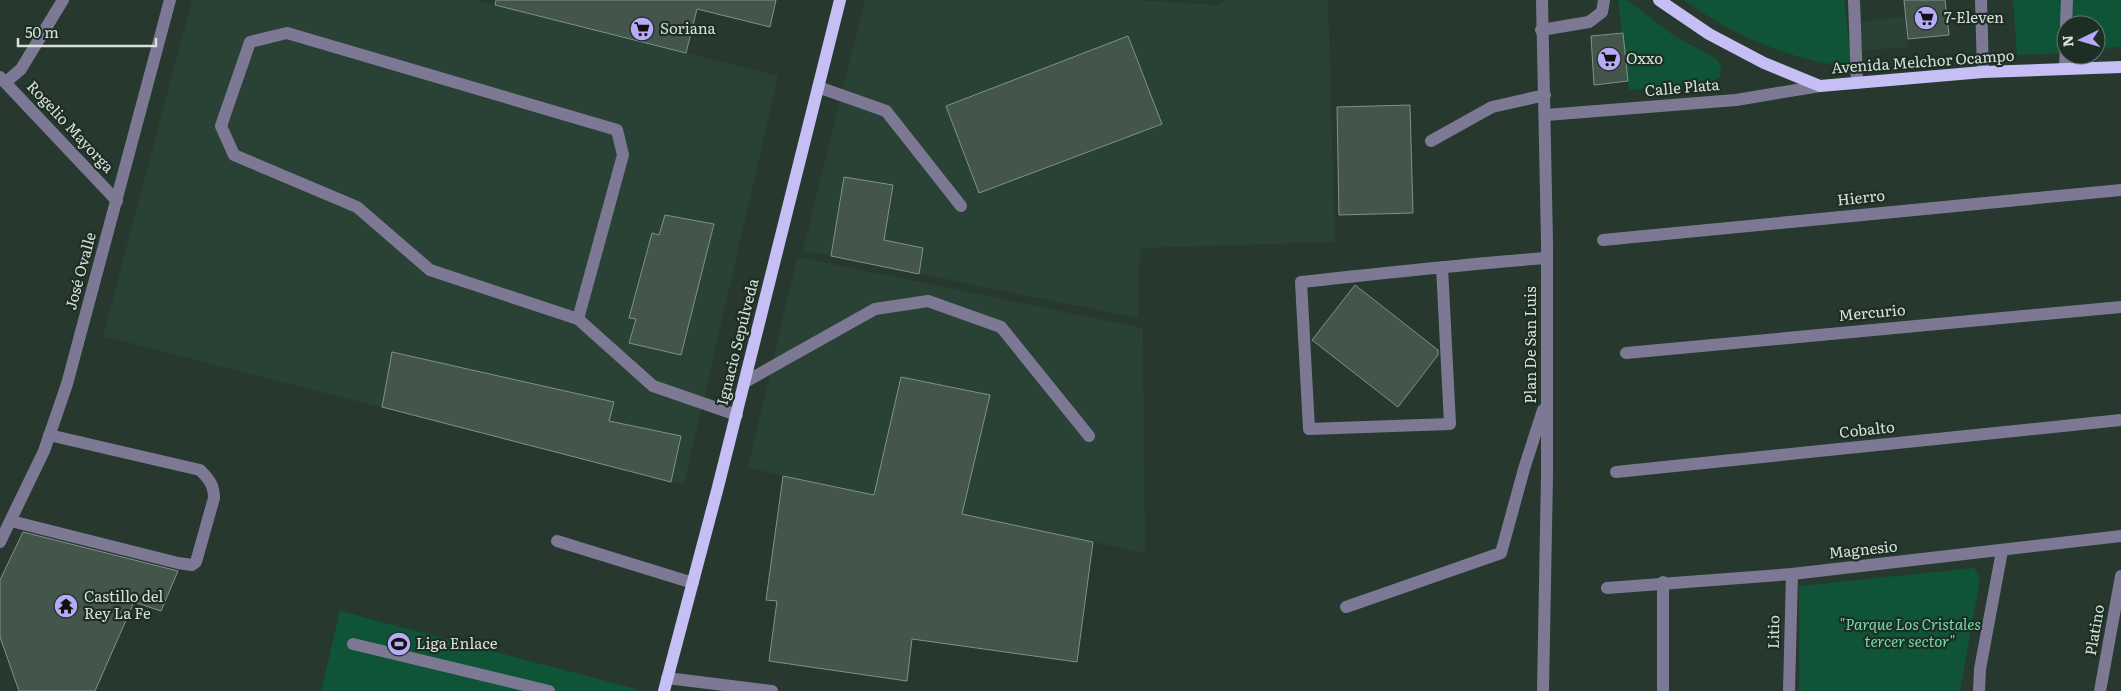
<svg xmlns="http://www.w3.org/2000/svg" width="2121" height="691" font-family="Literata,serif">
	<rect width="100%" height="100%" fill="#27382f"/>
	<g fill="#2a4236">
		<polygon points="192,0 474,0 778,76 684,485 103,336"/>
		<polygon points="865,0 1134,0 1217,5 1227,0 1328,0 1335,242 1140,248 1138,318 803,250"/>
		<polygon points="1906,16 1908,47 1855,51 1852,24"/>
		<polygon points="797,257 1143,328 1145,553 748,468"/>
	</g>
	<g fill="#105437">
		<polygon points="1618,0 1627,0 1676,37 1716,58 1721,66 1720,77 1712,82 1629,90"/>
		<path d="M 1684,0 L 1844,0 L 1852,67 C 1792,61 1733,36 1684,0 Z"/>
		<polygon points="2013,0 2121,0 2121,46 2096,51 2096,25 2066,25 2066,53 2017,55"/>
		<polygon points="1974,568 1980,579 1960,691 1799,691 1799,586"/>
		<polygon points="340,611 636,689 636,691 321,691"/>
	</g>
	<g fill="#44564c" stroke="#7f9287">
		<polygon points="496,0 776,0 770,27 697,9 686,53 495,5"/>
		<polygon points="1904,0 1945,0 1949,35 1908,39"/>
		<polygon points="1623,33 1628,81 1594,85 1591,36"/>
		<polygon points="1128,36 1162,124 979,193 946,106"/>
		<polygon points="1410,105 1413,213 1339,215 1337,107"/>
		<polygon points="844,177 893,185 884,240 923,248 919,274 831,256"/>
		<polygon points="665,215 714,224 681,355 629,343 636,319 629,318 652,233 659,235"/>
		<polygon points="1355,285 1438,350 1438,355 1398,407 1312,340"/>
		<polygon points="392,352 614,402 609,421 681,436 671,482 382,407"/>
		<polygon points="901,377 990,395 962,514 1093,542 1077,662 912,639 907,681 769,661 777,601 766,600 783,476 874,495"/>
		<polygon points="23,532 178,571 161,611 134,602 95,691 19,691 0,637 0,580"/>
	</g>
	<g fill="none" stroke-linecap="round" stroke-linejoin="round">
		<g stroke="#7d7995" stroke-width="12">
			<polyline points="1542,0 1547,242 1547,475 1543,691"/>
			<polyline points="1854,0 1857,83"/>
			<polyline points="1981,0 1983,72"/>
			<polyline points="2066,25 2067,0"/>
			<polyline points="1541,30 1589,22 1602,12 1604,0"/>
			<polyline points="2065,69 2066,42"/>
			<polyline points="0,77 117,201"/>
			<polyline points="6,82 21,69 63,0"/>
			<polyline points="818,87 886,111 961,206"/>
			<polyline points="1546,115 1736,100 1820,86"/>
			<polyline points="1431,141 1492,107 1545,95"/>
			<polyline points="1603,240 2121,190"/>
			<path d="M 1442,267 L 1450,424 L 1309,429 L 1301,282 C 1383,273 1465,264 1547,258"/>
			<polyline points="578,319 623,155 617,130 287,33 250,42 221,126 234,155 357,207 430,270 578,319 653,386 737,415"/>
			<polyline points="1626,353 2121,307"/>
			<polyline points="745,382 875,309 928,301 1001,327 1089,436"/>
			<polyline points="1616,472 2121,420"/>
			<path d="M 11,521 L 178,563 L 192,565 L 196,562 L 214,498 C 214,485 209,479 200,470 L 49,435"/>
			<polyline points="557,541 693,583"/>
			<polyline points="0,542 44,451 67,384 170,0"/>
			<polyline points="1663,582 1663,691"/>
			<polyline points="1607,588 1792,574 2121,536"/>
			<polyline points="1346,607 1501,553 1524,469 1543,410"/>
			<polyline points="353,644 549,691"/>
			<polyline points="667,678 772,691"/>
			<polyline points="1789,691 1792,574"/>
			<polyline points="1979,691 1980,669 2002,551"/>
			<polyline points="2100,691 2121,576"/>
		</g>
		<g stroke="#c6bff6" stroke-width="12">
			<polyline points="1659,0 1709,34 1764,63 1820,86 1983,72 2121,67"/>
			<polyline points="664,691 718,487 840,0"/>
		</g>
	</g>
	<defs>
		<g id="supermarket-disc" transform="scale(1.25)"><circle r="9.5" fill="#b7abf8" stroke="#1d2e25"/><path d="M-6-5.5h2.5l.6 2H6L4.5 2H-2.5L-4.4-4H-6ZM-1.5 3.2a1.3 1.3 0 1 0 .1 0ZM3 3.2a1.3 1.3 0 1 0 .1 0Z" fill="#111"/></g>
		<g id="temple-disc" transform="scale(1.25)"><circle r="9.5" fill="#b7abf8" stroke="#1d2e25"/><path d="M0-6L5-2H3V0L6.5 2.5H4V6H1.5V3h-3V6H-4V2.5H-6.5L-3 0V-2H-5Z" fill="#111"/></g>
		<g id="stadium-disc" transform="scale(1.25)"><circle r="9.5" fill="#b7abf8" stroke="#1d2e25"/><path d="M0-5a6.5 5 0 1 0 0 10a6.5 5 0 1 0 0-10ZM-3.5-1.8h7v3.6h-7Z" fill="#111"/></g>
	</defs>
	<g fill-rule="evenodd">
		<use href="#supermarket-disc" x="1926" y="18"/>
		<use href="#supermarket-disc" x="642" y="29"/>
		<use href="#supermarket-disc" x="1609" y="59"/>
		<use href="#temple-disc" x="66" y="606"/>
		<use href="#stadium-disc" x="399" y="644"/>
	</g>
	<g text-anchor="middle" stroke-width="4.5" stroke-linejoin="round" paint-order="stroke">
		<g font-size="15" fill="#d6e0da" stroke="#1d2e25" text-anchor="start">
			<text x="1944" y="23">7-Eleven</text>
			<text x="660" y="34">Soriana</text>
			<text x="1626" y="64">Oxxo</text>
			<text x="84" y="602">Castillo del<tspan x="84" dy="17">Rey La Fe</tspan></text>
			<text x="416" y="649">Liga Enlace</text>
		</g>
		<g font-size="15" fill="#d6e0da" stroke="#1d2e25">
			<text transform="translate(1923 62) rotate(-4)" y="5">Avenida Melchor Ocampo</text>
			<text transform="translate(1682 88) rotate(-5)" y="5">Calle Plata</text>
			<text transform="translate(70 127) rotate(47)" y="5">Rogelio Mayorga</text>
			<text transform="translate(1861 198) rotate(-6)" y="5">Hierro</text>
			<text transform="translate(81 271) rotate(-75)" y="5">José Ovalle</text>
			<text transform="translate(1872 313) rotate(-5)" y="5">Mercurio</text>
			<text transform="translate(738 342) rotate(-76)" y="5">Ignacio Sepúlveda</text>
			<text transform="translate(1531 345) rotate(-90)" y="5">Plan De San Luis</text>
			<text transform="translate(1867 430) rotate(-6)" y="5">Cobalto</text>
			<text transform="translate(1863 550) rotate(-6)" y="5">Magnesio</text>
			<text transform="translate(2095 630) rotate(-80)" y="5">Platino</text>
			<text transform="translate(1774 632) rotate(-89)" y="5">Litio</text>
		</g>
		<g font-size="15" font-style="italic" fill="#74daa7" stroke="#1d2e25">
			<text x="1910" y="630">"Parque Los Cristales<tspan x="1910" dy="17">tercer sector"</tspan></text>
		</g>
	</g>
	<g transform="translate(2081 40) rotate(265)"><circle r="24" fill="#1d2e25" stroke="#67756d"/>
	<path d="M0-4L9 19L0 12L-9 19Z" fill="#b7abf8"/>
	<text y="-8" font-size="14" font-weight="bold" text-anchor="middle" fill="#d6e0da">N</text>
	</g>
	<path d="M18 38v8h138v-8" fill="none" stroke="#d6e0da" stroke-width="2.5"/>
	<text x="25" y="38" font-size="15" fill="#d6e0da" stroke="#1d2e25" stroke-width="4" paint-order="stroke">50 m</text>
</svg>
